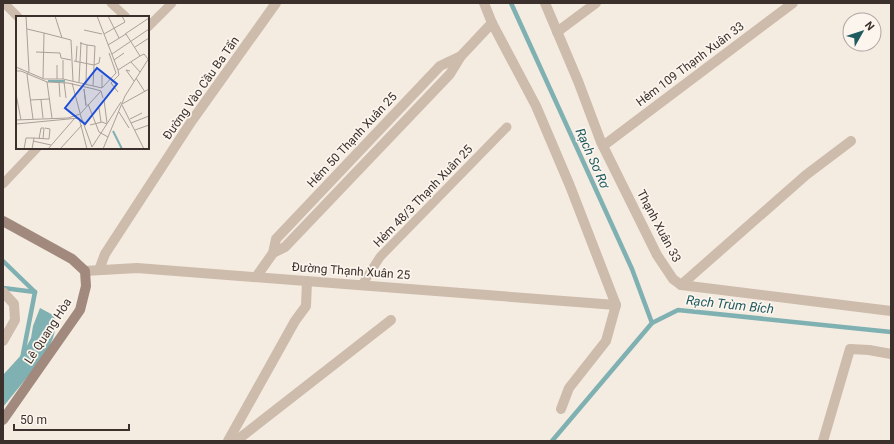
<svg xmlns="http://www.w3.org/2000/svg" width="894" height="444" font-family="Roboto,sans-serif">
	<rect width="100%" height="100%" fill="#f4ebe1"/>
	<polygon fill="#7fb0b2" points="40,308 53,315 57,323 53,338 46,354 3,407 3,375 23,353 31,338 33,326"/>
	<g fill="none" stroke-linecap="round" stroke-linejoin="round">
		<g stroke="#7fb0b2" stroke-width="4.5">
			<polyline points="511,3 632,269 652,323"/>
			<polyline points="3,261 35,292"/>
			<polyline points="3,288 35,292"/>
			<polyline points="22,359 35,292"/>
			<polyline points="552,441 652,323 678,310 891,332"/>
		</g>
		<g stroke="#cdbbac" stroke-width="9">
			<polyline points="4,3 18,17"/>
			<polyline points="111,3 126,17"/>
			<polyline points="148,27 172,3"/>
			<polyline points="3,184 37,148"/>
			<polyline points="362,285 380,257 507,127"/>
		</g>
		<g stroke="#cdbbac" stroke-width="10">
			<polyline points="484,3 492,23 536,106 570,186 616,305 606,341 569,388 561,409"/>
			<polyline points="545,3 578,81 601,142 657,255 673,279 681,285 891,311"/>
			<polyline points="557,32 596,3"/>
			<polyline points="461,56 492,23"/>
			<polyline points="603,146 793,3"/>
			<polyline points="99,270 105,254 191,122 276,3"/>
			<polyline points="85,271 137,268 616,305"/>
			<polyline points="256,277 273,253 276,239 440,66 461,56 450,74 285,247 273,253"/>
			<polyline points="681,285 806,175 851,141"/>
			<polyline points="3,292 14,304 15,320 3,341"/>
			<polyline points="228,441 295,321 306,306 307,281"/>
			<polyline points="236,441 391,320"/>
			<polyline points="823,441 850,349 869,350 891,354"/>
		</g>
		<polyline stroke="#a18a7d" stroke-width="10" points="3,221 72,259 85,271 86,286 80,310 3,420"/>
	</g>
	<g text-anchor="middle" stroke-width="3.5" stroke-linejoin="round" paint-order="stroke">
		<g font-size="12" fill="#3b302b" stroke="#fbf5ee">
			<text transform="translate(690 64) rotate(-37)" y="4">Hẻm 109 Thạnh Xuân 33</text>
			<text transform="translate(201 88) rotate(-55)" y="4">Đường Vào Cầu Ba Tấn</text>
			<text transform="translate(352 140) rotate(-47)" y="4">Hẻm 50 Thạnh Xuân 25</text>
			<text transform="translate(423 196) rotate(-46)" y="4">Hẻm 48/3 Thạnh Xuân 25</text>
			<text transform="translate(659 226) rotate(62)" y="4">Thạnh Xuân 33</text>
			<text transform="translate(351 271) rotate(4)" y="4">Đường Thạnh Xuân 25</text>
			<text transform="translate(48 331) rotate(-57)" y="4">Lê Quang Hòa</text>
		</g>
		<g font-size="13" font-style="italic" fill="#1f5a5e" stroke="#fbf5ee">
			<text transform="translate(593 158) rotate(66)" y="5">Rạch Sơ Rơ</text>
			<text transform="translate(730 304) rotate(6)" y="5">Rạch Trùm Bích</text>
		</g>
	</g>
	<g transform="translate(16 16)">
		<rect width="133" height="133" fill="#f4ebe1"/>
		<path fill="none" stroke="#7fb0b2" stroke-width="2" d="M 32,65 L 49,65M 97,115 L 106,133"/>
		<path fill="none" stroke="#aaa098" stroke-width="1" d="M 10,0 L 13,55 L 11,59 L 17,103M 39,0 L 46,22M 81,0 L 102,54 L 103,59 L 95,67 L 102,76M 92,0 L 103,22M 11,13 L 28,17 L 27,63M 68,14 L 86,18M 28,17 L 55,24 L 57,65M 88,18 L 109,6 L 106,0M 109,18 L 133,2M 64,27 L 71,29 L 70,68M 71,29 L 79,30 L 77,70M 92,29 L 110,18 L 124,40 L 128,38 L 132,43M 119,31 L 133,22M 20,36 L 44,37 L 45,42 L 55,44M 96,38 L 133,13M 47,44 L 47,63M 98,44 L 108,37M 58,45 L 78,49 L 83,47 L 84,41M 60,45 L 61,30M 115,46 L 124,56M 41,49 L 41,63M 0,51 L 28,63 L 47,63 L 86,72M 102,54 L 124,40M 0,55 L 5,55 L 31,66 L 52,67 L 78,73 L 85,75 L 87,82M 114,55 L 110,54 L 118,65M 86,59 L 86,72M 120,62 L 129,76M 31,66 L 36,102M 43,66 L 44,81M 48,66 L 50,82M 63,66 L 65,26M 56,67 L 64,97M 86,72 L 100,57 L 93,37M 0,78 L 5,104M 14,84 L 34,83M 25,84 L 27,102M 88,84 L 91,107M 72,88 L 83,116 L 92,121M 106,88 L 133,73M 70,89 L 68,73 L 70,90M 106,89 L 128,133M 83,92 L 85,106M 103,96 L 113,112M 64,98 L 85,75M 114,103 L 126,97M 0,104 L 52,102 L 64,98 L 76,131M 115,107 L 133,100M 0,108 L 63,102 L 71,133M 74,109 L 86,106 L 91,108M 119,114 L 133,109M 23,123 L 25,112 L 28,112 L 27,123M 17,125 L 35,129M 76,131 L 105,86M 8,133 L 10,122 L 18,122M 16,133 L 18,122 L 33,123 L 34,113 L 29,112M 32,133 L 58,103M 44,133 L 66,109M 87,133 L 109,80 L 133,42"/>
		<path fill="#1d4ed8" fill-opacity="0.15" stroke="#1d4ed8" stroke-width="2" d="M 81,52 L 101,68 L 69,108 L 49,92 Z"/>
		<rect width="133" height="133" fill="none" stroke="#3b302b" stroke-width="2"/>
	</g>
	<rect width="894" height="444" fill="none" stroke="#3b302b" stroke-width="8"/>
	<g transform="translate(862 32) rotate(51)"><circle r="19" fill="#fbf5ee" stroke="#aea6a0"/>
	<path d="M0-3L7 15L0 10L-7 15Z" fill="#1f5a5e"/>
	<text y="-6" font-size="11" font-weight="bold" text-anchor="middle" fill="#3b302b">N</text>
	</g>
	<path d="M14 424v6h115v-6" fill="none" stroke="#3b302b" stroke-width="2"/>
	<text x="20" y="424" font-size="12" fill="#3b302b" stroke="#fbf5ee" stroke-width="3" paint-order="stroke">50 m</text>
</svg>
